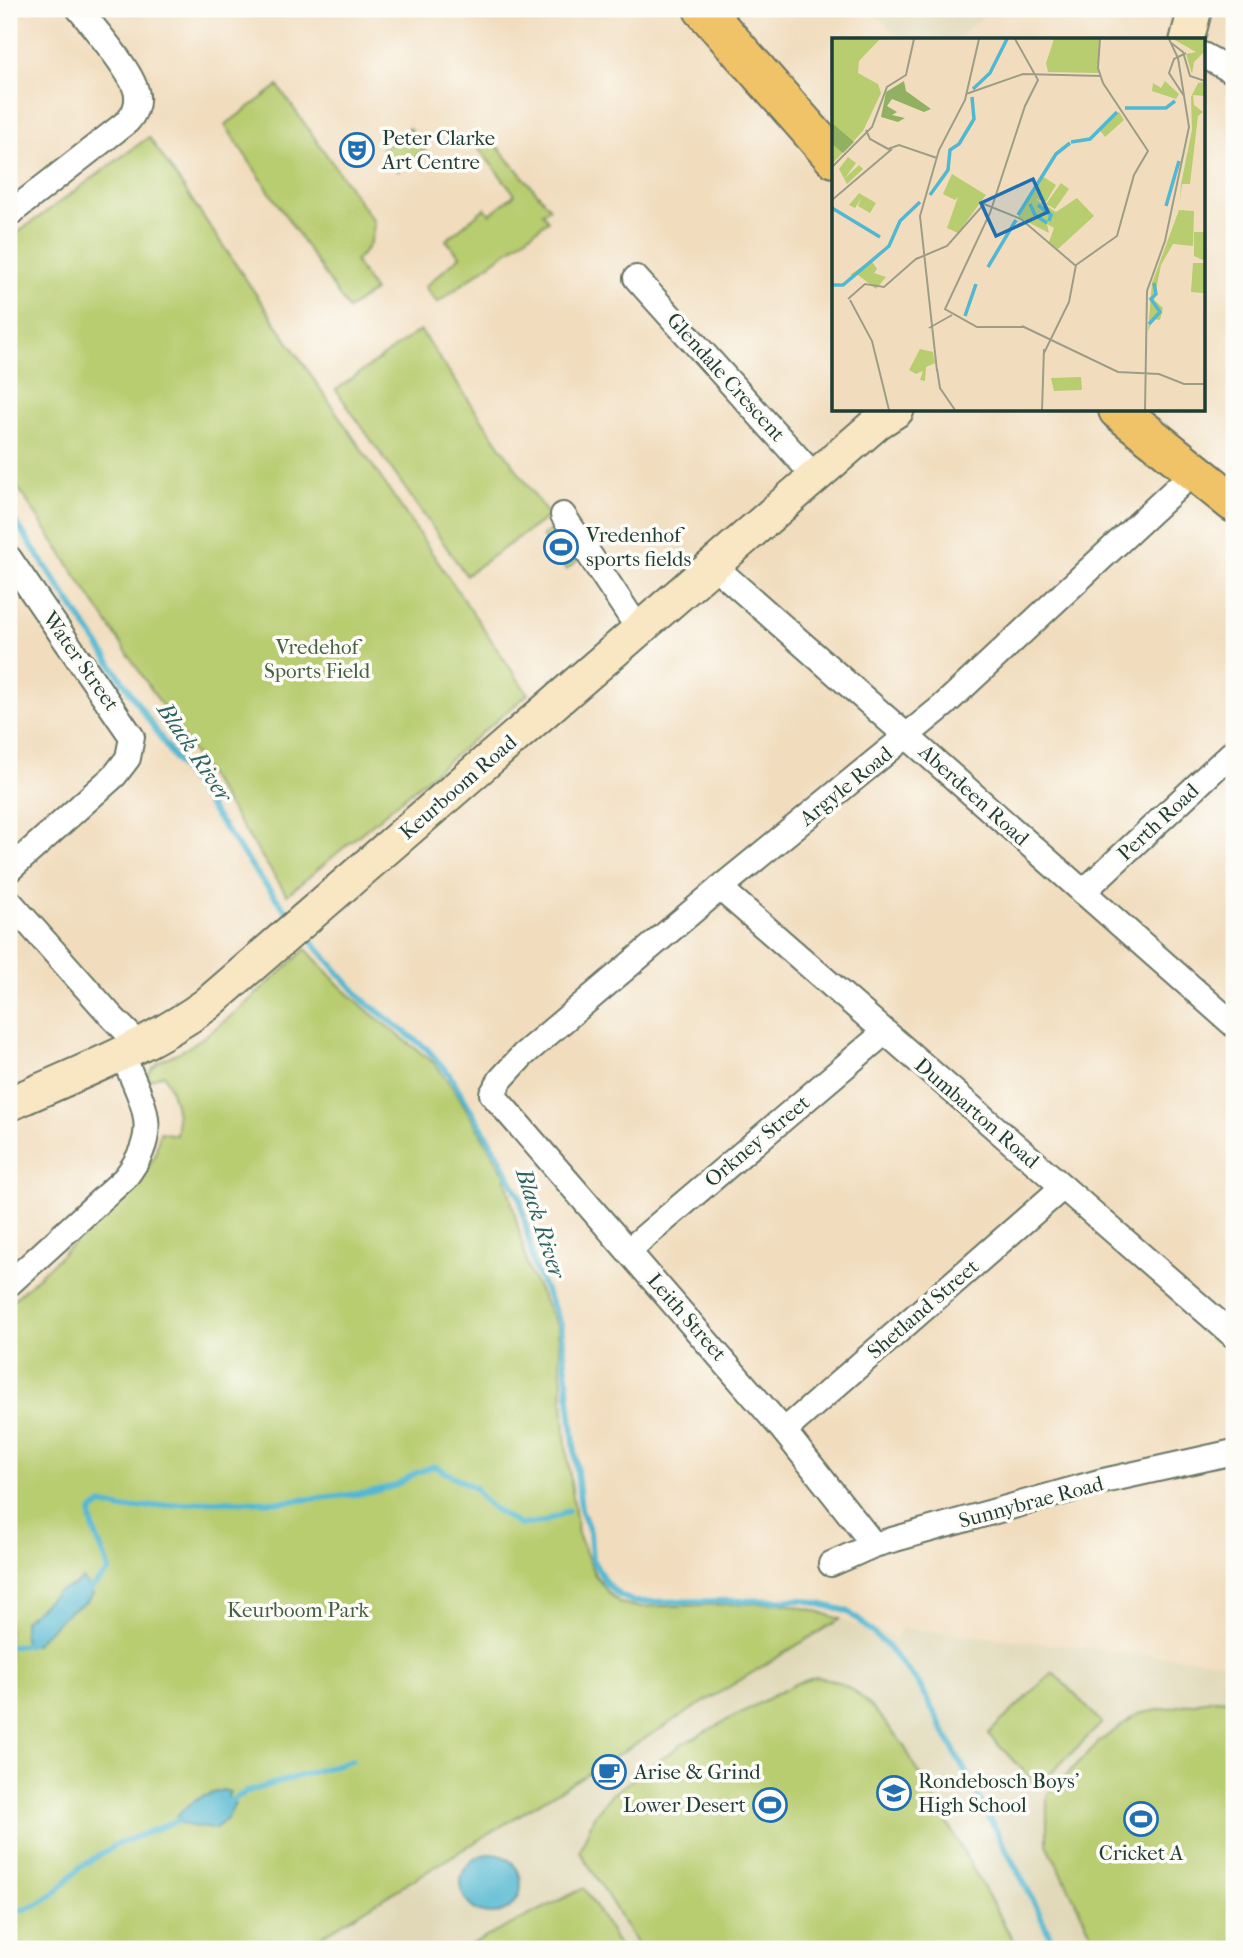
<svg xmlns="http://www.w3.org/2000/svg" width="1243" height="1958" font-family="'IM FELL French Canon',serif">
	<rect width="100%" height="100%" fill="#fdfcf7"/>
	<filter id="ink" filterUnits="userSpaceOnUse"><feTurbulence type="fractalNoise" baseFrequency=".0143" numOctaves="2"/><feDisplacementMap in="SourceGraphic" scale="14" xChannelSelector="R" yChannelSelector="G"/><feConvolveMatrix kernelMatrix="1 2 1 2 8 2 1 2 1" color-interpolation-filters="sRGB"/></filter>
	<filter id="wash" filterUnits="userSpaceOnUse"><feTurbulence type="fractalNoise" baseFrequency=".00686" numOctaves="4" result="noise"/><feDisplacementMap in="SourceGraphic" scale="28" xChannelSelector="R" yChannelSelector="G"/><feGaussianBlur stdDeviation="1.57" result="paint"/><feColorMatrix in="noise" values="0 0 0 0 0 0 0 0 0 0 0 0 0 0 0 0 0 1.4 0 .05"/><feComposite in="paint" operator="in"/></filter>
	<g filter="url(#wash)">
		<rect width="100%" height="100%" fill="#f1ddbe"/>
		<g fill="#e0d8b7">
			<polygon points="870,9 991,9 956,40 901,40"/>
			<polygon points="840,1619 896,1637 902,1628 1234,1663 1234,1949 300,1949"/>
		</g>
		<g fill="#b8cc70" stroke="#6c8452" stroke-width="2">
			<path d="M 278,86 L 374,222 C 373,240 369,249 355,261 L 374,291 L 348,309 L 225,125 Z"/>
			<polygon points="409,128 426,149 398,171 382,149"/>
			<polygon points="149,137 528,694 287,895 9,474 9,239"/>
			<polygon points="490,138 550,208 543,213 548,221 437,303 425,287 460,256 446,240 485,208 490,214 515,194 478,148"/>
			<polygon points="420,330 549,516 466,575 336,390"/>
			<polygon points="557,526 579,559 566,570 542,536"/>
			<path d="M 306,949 L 339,985 L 369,1012 L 434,1063 L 457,1093 L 505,1175 L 529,1271 L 558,1327 L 566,1445 L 578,1534 L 595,1575 L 608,1592 L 620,1603 L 637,1607 L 779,1603 L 814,1610 L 840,1619 L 300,1949 L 9,1949 L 9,1304 L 138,1183 L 155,1156 L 160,1132 L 176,1135 C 180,1113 173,1094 164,1074 L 149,1080 L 148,1075 C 157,1058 171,1057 187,1048 C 230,1021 268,983 306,949 Z"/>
			<polygon points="1053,1672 1102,1723 1038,1786 988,1734"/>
			<path d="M 816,1677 C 823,1678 831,1679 837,1682 C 862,1690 888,1726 904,1746 L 1018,1949 L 640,1949 L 580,1851 L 594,1816 L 611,1795 L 682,1744 L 795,1684 Z"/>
			<polygon points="1215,1699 1234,1700 1234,1949 1099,1949 1047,1844 1047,1795 1100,1741 1138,1714"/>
			<polygon points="584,1888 621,1949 462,1949"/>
		</g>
		<g fill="#52b8d1" stroke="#387a82" stroke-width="2">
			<polygon points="83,1579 93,1594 85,1603 69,1611 34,1645 27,1645 24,1639 24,1621 57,1592 73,1586"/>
			<path d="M 223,1790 L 230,1792 L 228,1796 L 230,1802 L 235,1804 L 227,1819 L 214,1829 L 190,1826 L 175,1821 C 182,1803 205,1795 223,1790 Z"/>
			<circle cx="491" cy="1884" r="30"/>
		</g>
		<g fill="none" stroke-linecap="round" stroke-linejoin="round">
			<g stroke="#52b8d1" stroke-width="6">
				<polyline points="9,512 175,759 261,879 292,918"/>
				<polyline points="305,934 363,1000 427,1049 449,1074 500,1158 520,1198 534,1266 561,1324 581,1509 590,1532 592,1559 606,1583 619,1595 634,1602 804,1600 847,1611 861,1622 884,1643 919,1684 1032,1898 1056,1949"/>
				<path d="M 85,1594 L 109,1571 C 104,1548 91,1534 91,1512 L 102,1504 L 122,1509 L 215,1501 L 282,1502 L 366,1493 L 394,1486 L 416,1473 L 434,1466 L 475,1488 L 487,1504 L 519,1525 L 543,1522 L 568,1511"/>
				<polyline points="9,1646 27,1645 33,1640"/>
				<polyline points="224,1804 249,1791 352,1760"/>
				<polyline points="9,1914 35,1906 56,1892 81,1866 116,1845 181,1819"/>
			</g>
		</g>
	</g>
	<g filter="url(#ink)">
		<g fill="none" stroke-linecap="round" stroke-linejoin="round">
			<g stroke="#687564" stroke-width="28">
				<g id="minor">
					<polyline points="1203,55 1234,72"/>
					<path d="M 9,214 L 128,121 C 134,114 138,106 137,96 C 136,75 93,27 79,9"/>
					<polyline points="636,278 815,477"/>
					<polyline points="563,515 640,631"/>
					<polyline points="9,558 132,737 128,758 115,775 9,870"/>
					<polyline points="713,565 1234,1025"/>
					<polyline points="720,888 1234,1336"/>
					<polyline points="1083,892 1234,751"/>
					<polyline points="9,901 112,1017 140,1045"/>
					<polyline points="629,1250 884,1033"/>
					<path d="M 9,1284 L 125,1178 C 164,1129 142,1104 122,1053"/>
					<polyline points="784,1431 1063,1187"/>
					<polyline points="874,1545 784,1431 492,1094 501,1079 523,1055 720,888 943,706 1195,471"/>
					<polyline points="831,1564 874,1545 1099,1482 1234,1452"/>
				</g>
			</g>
			<g stroke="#687564" stroke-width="37">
				<g id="secondary">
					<polyline points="1187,40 1195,9"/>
					<path d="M 9,1104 C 76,1074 146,1048 206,1005 L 877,423 L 897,410"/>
				</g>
			</g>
			<g stroke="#687564" stroke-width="42">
				<g id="primary">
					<polyline points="703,9 834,158"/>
					<polyline points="1118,410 1234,503"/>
				</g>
			</g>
			<use href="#minor" stroke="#fff" stroke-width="24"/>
			<use href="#secondary" stroke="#f9e7c3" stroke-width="33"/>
			<use href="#primary" stroke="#f1c369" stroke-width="38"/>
		</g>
	</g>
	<defs>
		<g id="theatre-ring" transform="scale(1.75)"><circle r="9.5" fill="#fdfcf7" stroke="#1f6fb2" stroke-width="1.5"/><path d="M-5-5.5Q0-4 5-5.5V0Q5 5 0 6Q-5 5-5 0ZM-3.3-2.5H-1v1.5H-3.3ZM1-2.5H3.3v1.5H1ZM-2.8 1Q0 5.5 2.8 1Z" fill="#1f6fb2"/></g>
		<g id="stadium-ring" transform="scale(1.75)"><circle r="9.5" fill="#fdfcf7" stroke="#1f6fb2" stroke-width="1.5"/><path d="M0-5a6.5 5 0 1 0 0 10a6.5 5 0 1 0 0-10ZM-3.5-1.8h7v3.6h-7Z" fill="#1f6fb2"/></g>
		<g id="cafe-ring" transform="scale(1.75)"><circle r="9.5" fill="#fdfcf7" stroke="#1f6fb2" stroke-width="1.5"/><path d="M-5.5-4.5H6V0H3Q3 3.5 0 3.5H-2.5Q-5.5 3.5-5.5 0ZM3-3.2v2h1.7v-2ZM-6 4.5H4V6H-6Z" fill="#1f6fb2"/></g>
		<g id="school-ring" transform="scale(1.75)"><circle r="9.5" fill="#fdfcf7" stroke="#1f6fb2" stroke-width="1.5"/><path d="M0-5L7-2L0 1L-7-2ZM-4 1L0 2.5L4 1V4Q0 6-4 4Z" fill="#1f6fb2"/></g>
	</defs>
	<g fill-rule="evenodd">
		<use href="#theatre-ring" x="357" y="150"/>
		<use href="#stadium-ring" x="561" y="547"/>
		<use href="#cafe-ring" x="609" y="1772"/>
		<use href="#school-ring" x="894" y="1793"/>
		<use href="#stadium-ring" x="770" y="1805"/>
		<use href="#stadium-ring" x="1141" y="1819"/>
	</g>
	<g text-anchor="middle" stroke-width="7" stroke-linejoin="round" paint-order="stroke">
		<g font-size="21" fill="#1f3d34" stroke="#fdfcf7" text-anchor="start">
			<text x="382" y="145">Peter Clarke<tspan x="382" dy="24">Art Centre</tspan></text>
			<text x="586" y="542">Vredenhof<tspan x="586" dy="24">sports fields</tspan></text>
			<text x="634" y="1779">Arise &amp; Grind</text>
			<text x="918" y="1788">Rondebosch Boys'<tspan x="918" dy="24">High School</tspan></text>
			<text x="746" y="1812" text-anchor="end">Lower Desert</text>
			<text x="1141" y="1860" text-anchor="middle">Cricket A</text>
		</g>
		<g font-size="21" fill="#1f3d34" stroke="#fdfcf7">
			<text transform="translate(726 377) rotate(48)" y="7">Glendale Crescent</text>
			<text transform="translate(81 661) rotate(55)" y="7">Water Street</text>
			<text transform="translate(846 786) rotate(-39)" y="7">Argyle Road</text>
			<text transform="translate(458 787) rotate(-41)" y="7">Keurboom Road</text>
			<text transform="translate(974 795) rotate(42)" y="7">Aberdeen Road</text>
			<text transform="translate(1158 822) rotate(-43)" y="7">Perth Road</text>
			<text transform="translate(977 1113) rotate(41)" y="7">Dumbarton Road</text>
			<text transform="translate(757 1141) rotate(-40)" y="7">Orkney Street</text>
			<text transform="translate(923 1309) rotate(-41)" y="7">Shetland Street</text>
			<text transform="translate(687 1317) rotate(49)" y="7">Leith Street</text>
			<text transform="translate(1031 1502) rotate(-15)" y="7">Sunnybrae Road</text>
		</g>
		<g font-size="21" fill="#456143" stroke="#fdfcf7">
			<text x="317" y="654">Vredehof<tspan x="317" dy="24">Sports Field</tspan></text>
			<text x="298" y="1617">Keurboom Park</text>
		</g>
		<g font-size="23" font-style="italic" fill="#2e6263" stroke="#fdfcf7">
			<text transform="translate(195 752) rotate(56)" y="8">Black River</text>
			<text transform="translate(541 1223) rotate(72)" y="8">Black River</text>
		</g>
	</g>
	<g transform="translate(832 38)">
		<rect width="373" height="373" fill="#f1ddbe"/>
		<path d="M 0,1 L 48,1 L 27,23 L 26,35 L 46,46 L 49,55 L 31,93 L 0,126 ZM 222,1 L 268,1 L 266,35 L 216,34 L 214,25 ZM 341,1 L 371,1 L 372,14 L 362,24 L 360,36 L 354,16 L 364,14 ZM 333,43 L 347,56 L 344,61 L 320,53 L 321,45 L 329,50 ZM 373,44 L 373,58 L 361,57 L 362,67 L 371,74 L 366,78 L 358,146 L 350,146 L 348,164 L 349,146 L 360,92 L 359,59 L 366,45 ZM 287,74 L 292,82 L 273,99 L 267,91 ZM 16,119 L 24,125 L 13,140 L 27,127 L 31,131 L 15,146 L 7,131 ZM 120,136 L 154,157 L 126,195 L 115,190 L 126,159 L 123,162 L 111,156 ZM 210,138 L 224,147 L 214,164 L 204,161 L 224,174 L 245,160 L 262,178 L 226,211 L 217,204 L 222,190 L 215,186 L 217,195 L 186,179 ZM 229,145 L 237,151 L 223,171 L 214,166 ZM 27,155 L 44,165 L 38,175 L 26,168 L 29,161 L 23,170 L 17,167 ZM 347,172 L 362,173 L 361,208 L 341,206 L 329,227 L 322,262 L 331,270 L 328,282 L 321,281 L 316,293 L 320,245 ZM 362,194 L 373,194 L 373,223 L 362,218 ZM 39,222 L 45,231 L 42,235 L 54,239 L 44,251 L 26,237 L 18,237 ZM 361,225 L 373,225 L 372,255 L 359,254 ZM 88,311 L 101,314 L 103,325 L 94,329 L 93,343 L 88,342 L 91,333 L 84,336 L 77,332 ZM 249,339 L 250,352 L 222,353 L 219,340 Z" fill="#b8cc70"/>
		<path d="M 72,43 L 74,53 L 99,71 L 92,74 L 60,61 L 55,68 L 65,74 L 60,77 L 73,80 L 66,84 L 49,79 L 54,54 ZM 0,85 L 22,104 L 11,115 L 0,106 Z" fill="#92b062"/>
		<path fill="none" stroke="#52b8d1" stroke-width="3.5" d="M 141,51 L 158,35 L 175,1M 293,70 L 334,70 L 343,63M 239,104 L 258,101 L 285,74M 98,157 L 116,132 L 118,112 L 127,106 L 142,81 L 140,59M 198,166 L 203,177 L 215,185M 206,167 L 219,177 L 217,183M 334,168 L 347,123M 0,170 L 48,199M 186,177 L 224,116 L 238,105M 156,229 L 184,182M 0,247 L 11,247 L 57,208 L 68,183 L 88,164M 133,278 L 144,246M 317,286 L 328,274 L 319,261 L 324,256 L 322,245"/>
		<path fill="none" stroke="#9d9d87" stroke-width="2" d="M 183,1 L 206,42 L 193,68 L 158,175 L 113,271 L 145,289 L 192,289M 338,4 L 351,14 L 358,38 L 373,43M 134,56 L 191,36 L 269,38M 352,58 L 337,35 L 342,21 L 354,15M 34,92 L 38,101 L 58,112M 56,111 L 67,107 L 105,120M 0,129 L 40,89 L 55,49 L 74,37 L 82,1M 0,162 L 60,111M 84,221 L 115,208 L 152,166 L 189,181 L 244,228M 16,261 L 33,246 L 52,249 L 85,220M 18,262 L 40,303 L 57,372M 190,288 L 286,334 L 327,336 L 352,346 L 373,346M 97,290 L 120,277M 212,315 L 237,264 L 244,227 L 285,198 L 302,137 L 316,113 L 271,45 L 266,30 L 268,1M 105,331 L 108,350 L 123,372M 105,333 L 88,178 L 107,112 L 133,62 L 147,1M 210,372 L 212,311M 313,372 L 315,253 L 333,203 L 357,89 L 346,20 L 337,1"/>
		<path fill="#1f6fb2" fill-opacity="0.15" stroke="#1f6fb2" stroke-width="3.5" d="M 201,141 L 216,174 L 164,198 L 149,165 Z"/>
		<rect width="373" height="373" fill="none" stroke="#1f3d34" stroke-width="3.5"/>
	</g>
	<rect width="1243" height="1958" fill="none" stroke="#fdfcf7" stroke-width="35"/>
</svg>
